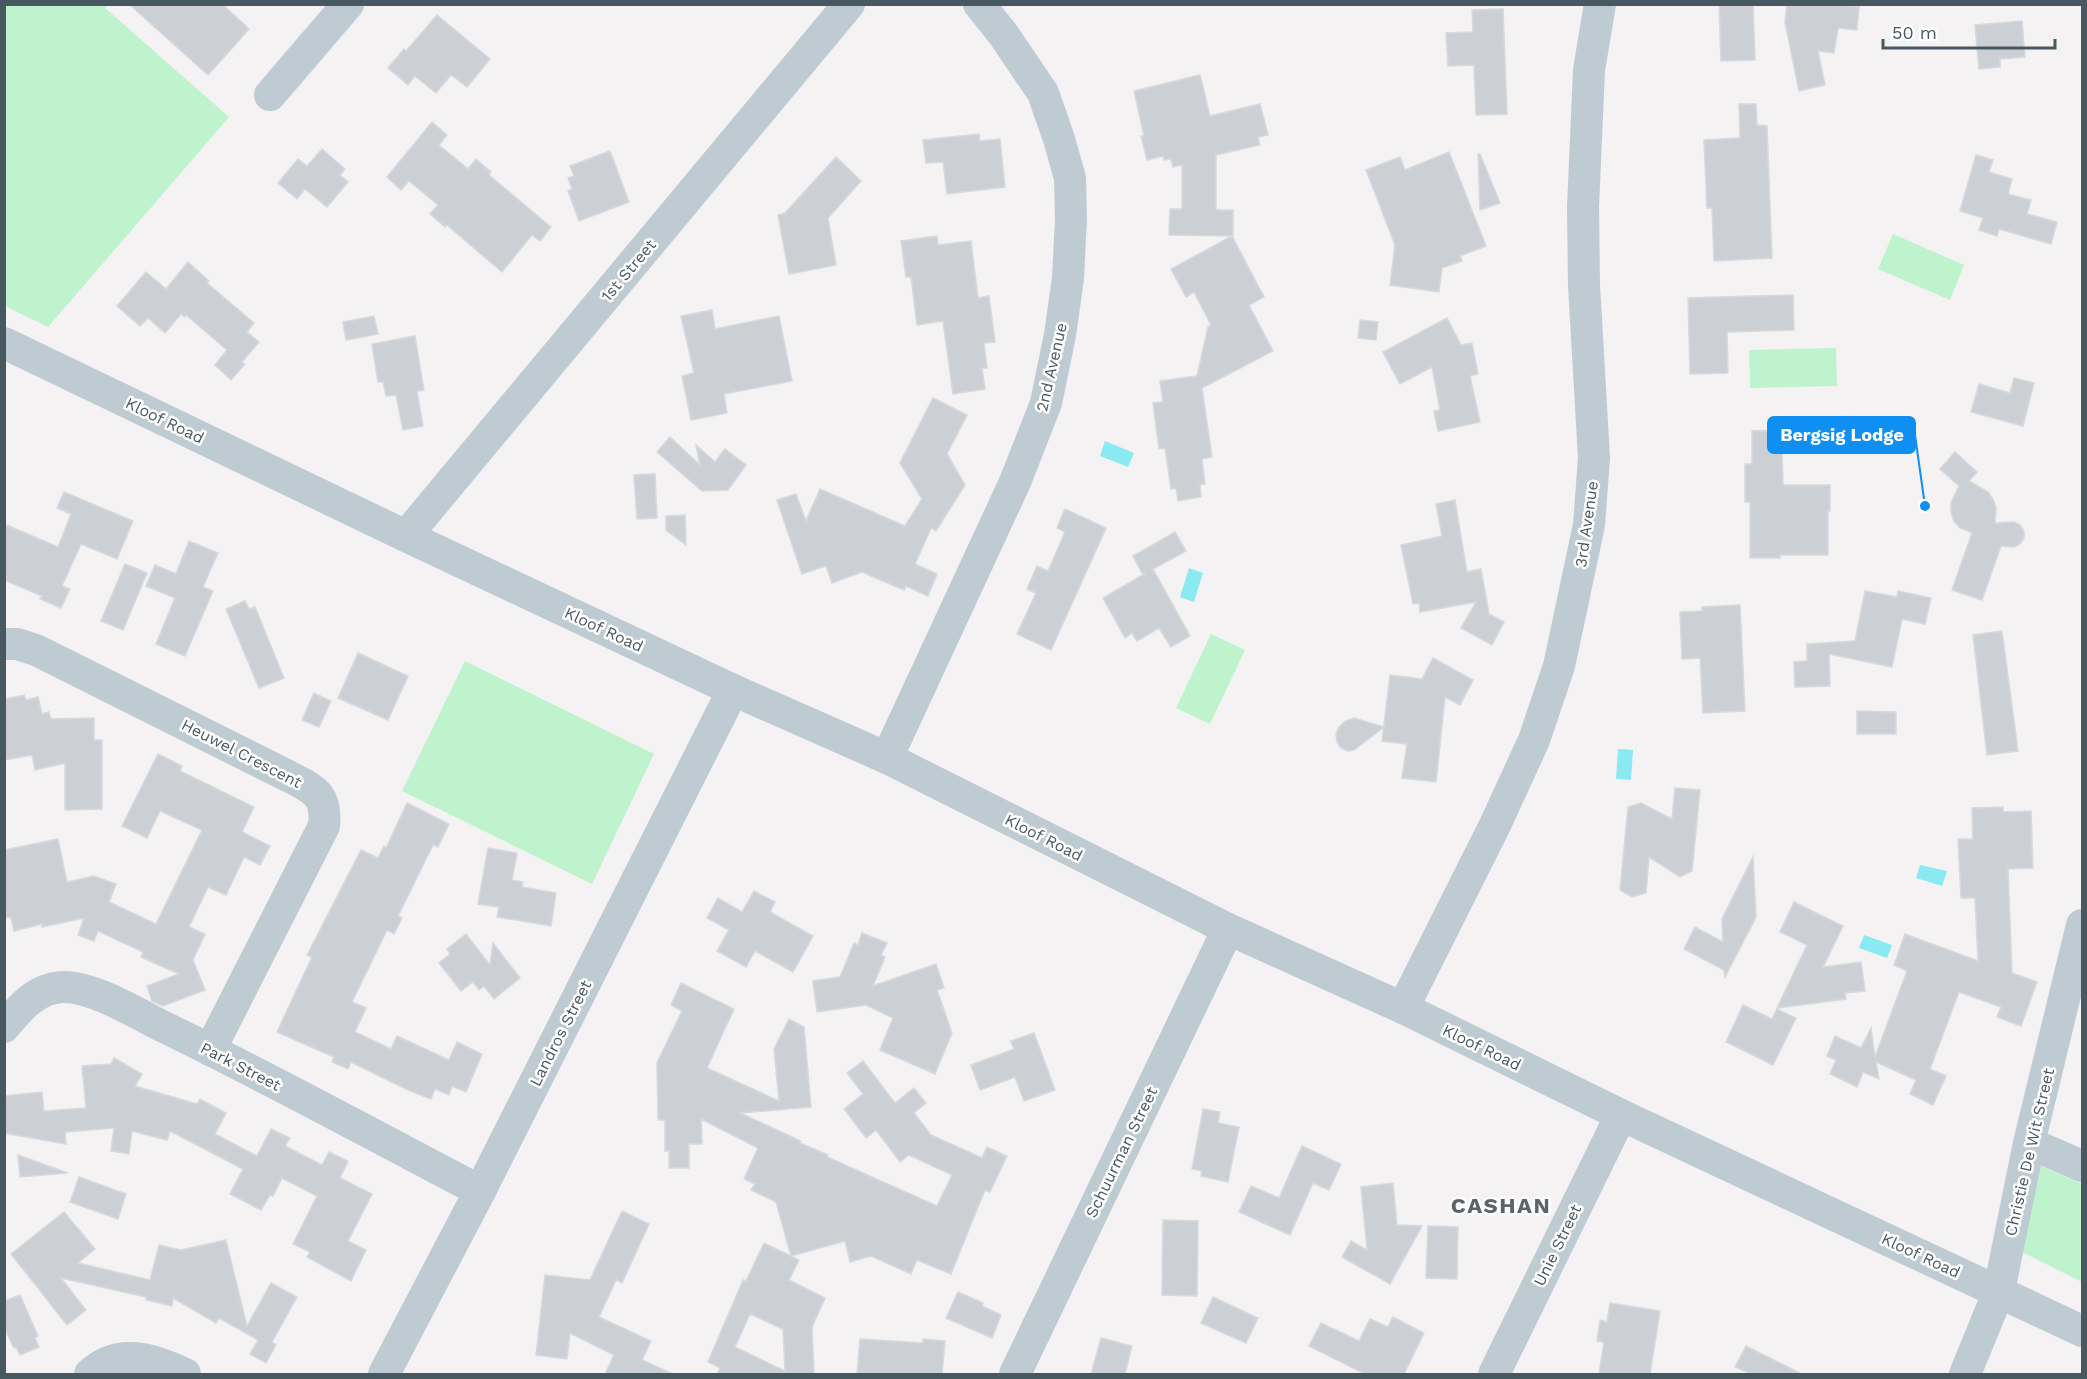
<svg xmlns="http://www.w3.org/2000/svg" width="2087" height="1379" font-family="'Work Sans',sans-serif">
	<rect width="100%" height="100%" fill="#f4f2f2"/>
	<g fill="#bff3cd">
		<polygon points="4,5 107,5 105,8 229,117 48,327 5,306"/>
		<polygon points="1893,234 1964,265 1950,300 1878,269"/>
		<polygon points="1836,348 1837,386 1750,388 1749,350"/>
		<polygon points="1211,634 1245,650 1210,724 1176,708"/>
		<polygon points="465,661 654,754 592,884 402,791"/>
		<polygon points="2038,1165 2082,1184 2082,1282 2022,1252"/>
	</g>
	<g fill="#8aeaf2">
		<polygon points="1105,441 1134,453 1128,467 1100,456"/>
		<polygon points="1189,568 1203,573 1194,602 1180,597"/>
		<polygon points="1618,749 1633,750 1631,780 1616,779"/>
		<polygon points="1920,865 1947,871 1942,886 1916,878"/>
		<polygon points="1864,935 1892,945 1887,958 1859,948"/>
	</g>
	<g fill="#ccd0d4" stroke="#d6d9dd" stroke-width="1.5" fill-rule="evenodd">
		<polygon points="129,4 222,4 249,29 208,75"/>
		<polygon points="1719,4 1753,4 1755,60 1721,61"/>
		<polygon points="1787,4 1838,4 1859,7 1857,30 1838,28 1834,53 1818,51 1825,85 1799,91 1785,22"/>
		<polygon points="1503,9 1507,114 1476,115 1474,65 1448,66 1446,33 1473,32 1472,10"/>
		<polygon points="437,15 490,59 467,87 451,75 436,93 415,76 408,85 388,68 404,49 406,51"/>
		<polygon points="2022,21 2025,57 2000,59 2000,67 1979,69 1975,25"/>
		<polygon points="1200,75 1210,116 1260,104 1268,135 1258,137 1260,145 1216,155 1216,210 1233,210 1233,236 1169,235 1170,209 1182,209 1182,165 1173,167 1171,159 1164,160 1163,156 1147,160 1141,136 1144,136 1134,91"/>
		<polygon points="1739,104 1756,104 1757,125 1767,126 1772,258 1714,261 1712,208 1707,208 1704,140 1740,138"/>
		<polygon points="432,122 447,135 439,145 468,169 476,159 491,172 489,175 551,227 540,241 532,235 502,272 447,225 445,227 430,214 438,205 409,181 401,190 387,177"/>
		<polygon points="979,134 980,141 1000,139 1005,187 947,194 943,162 926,163 923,140"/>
		<polygon points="322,149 345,169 340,175 348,182 327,207 305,189 297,199 278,183 298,159 307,166"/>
		<polygon points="610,151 629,202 579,221 568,191 572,189 568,178 574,176 570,166"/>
		<polygon points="1449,152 1486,246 1460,256 1462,261 1442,268 1439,292 1390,285 1395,245 1366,170 1400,157 1405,170"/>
		<polygon points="1478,154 1480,154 1500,203 1480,210"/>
		<polygon points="1976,155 1993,160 1989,172 2012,179 2008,194 2031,200 2027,214 2057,222 2051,244 1999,229 1997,236 1979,230 1983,218 1960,211"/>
		<polygon points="836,157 861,181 828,218 836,265 789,274 778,215 785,213"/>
		<polygon points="937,236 938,245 971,241 978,298 989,296 995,342 984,343 987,368 982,368 985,389 953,394 943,321 917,325 911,277 906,277 901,241"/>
		<polygon points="1232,236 1264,297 1249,305 1273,351 1202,388 1212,457 1202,459 1205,484 1200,485 1201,497 1178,501 1176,488 1171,489 1165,448 1159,449 1153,403 1163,402 1160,381 1197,376 1208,327 1211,325 1194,292 1186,297 1171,269"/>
		<polygon points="188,262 209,281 207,283 254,323 247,332 259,342 242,362 245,364 231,380 215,365 227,350 186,315 185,317 181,314 165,333 148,318 140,326 117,306 146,272 166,289"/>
		<polygon points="1793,295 1794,330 1727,332 1728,373 1690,374 1688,298"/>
		<polygon points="712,310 715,329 779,316 792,381 724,394 727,413 691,420 682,376 694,373 681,316"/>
		<polygon points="374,316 378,334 346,340 343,322"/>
		<polygon points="1447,318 1461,345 1472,343 1478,374 1470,376 1480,422 1438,431 1434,411 1440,410 1432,367 1400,384 1383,352"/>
		<polygon points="1360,320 1378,322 1376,340 1358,338"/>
		<polygon points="415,336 424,390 417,391 423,426 403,430 396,395 386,396 383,382 378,382 372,344"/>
		<polygon points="2014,378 2034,383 2023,426 1971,412 1979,384 2010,393"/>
		<polygon points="933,398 967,415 947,454 965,485 936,531 931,528 915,564 937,574 928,596 906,586 904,590 862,572 832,583 826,566 802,574 777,500 796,494 806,521 820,489 905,526 922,499 900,463"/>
		<polygon points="1788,430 1788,448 1782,448 1783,485 1830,485 1830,511 1828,511 1828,555 1780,555 1780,558 1750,558 1750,502 1745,502 1745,464 1752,464 1752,431"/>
		<polygon points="670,437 700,465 696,445 715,462 725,449 746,465 728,490 702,491 657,452"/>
		<polygon points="1955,452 1977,472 1969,481 1988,492 1993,499 1996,507 1995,523 2014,522 2020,525 2024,531 2024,538 2020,544 2014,547 2001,546 1982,600 1952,590 1972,533 1960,528 1954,521 1951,512 1951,503 1959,486 1940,469"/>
		<polygon points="655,474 657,518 637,519 634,475"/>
		<polygon points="64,492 133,521 117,559 81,544 62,586 70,589 61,608 40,599 42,596 4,580 4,524 58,547 71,514 57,508"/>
		<polygon points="1455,500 1467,572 1481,569 1489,614 1504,622 1492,645 1461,628 1476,602 1420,612 1419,603 1413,604 1401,545 1442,536 1436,504"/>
		<polygon points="1065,509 1106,528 1051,650 1017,634 1036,593 1027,589 1037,566 1048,571 1065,532 1057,528"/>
		<polygon points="685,515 686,545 666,530 666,516"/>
		<polygon points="1175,532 1186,551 1153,569 1190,636 1171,647 1159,628 1137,641 1132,633 1125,638 1103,598 1146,573 1143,575 1133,556"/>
		<polygon points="189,541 218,553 203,587 213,591 185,656 156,644 175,598 146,586 155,565 176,574"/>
		<polygon points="125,564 147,573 123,630 101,621"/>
		<polygon points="1865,591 1897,597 1898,591 1931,598 1925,624 1902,619 1892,667 1829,654 1830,686 1795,687 1794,662 1807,661 1807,644 1855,641"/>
		<polygon points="245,601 249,609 255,607 284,678 259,688 226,609"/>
		<polygon points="1740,605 1745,711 1703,713 1700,658 1682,659 1680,612 1702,611 1702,607"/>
		<polygon points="2002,631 2018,751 1987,755 1973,635"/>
		<polygon points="358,653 408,676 388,720 338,698"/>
		<polygon points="1433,658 1473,680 1460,705 1445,697 1436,782 1402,778 1407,744 1382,741 1390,675 1422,679"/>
		<polygon points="314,693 331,701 319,727 302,720"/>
		<polygon points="24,695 26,700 38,697 42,714 49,712 51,719 94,718 94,740 102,740 102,809 65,810 65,763 35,770 32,755 4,760 4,699"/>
		<polygon points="1857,711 1896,712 1896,734 1857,734"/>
		<polygon points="1354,718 1384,727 1354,750 1348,751 1341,748 1337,742 1336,734 1339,727 1346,721"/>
		<polygon points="158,754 182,766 180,771 254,807 242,832 270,846 260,865 244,857 226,895 208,887 189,927 205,934 193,960 205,990 163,1006 152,1001 147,986 179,974 141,957 143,952 98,931 94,941 78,935 84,918 42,927 42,924 14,931 11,917 4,918 4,850 58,839 67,882 94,876 116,884 109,902 156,924 202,830 160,811 147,838 122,826"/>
		<polygon points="1675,788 1700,790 1692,871 1680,877 1649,857 1646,893 1632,897 1620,890 1628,807 1641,803 1672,819"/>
		<polygon points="407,803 449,824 438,847 433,845 398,916 402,918 394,934 387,930 352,1002 366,1008 355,1032 391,1049 397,1036 449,1060 457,1042 482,1054 466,1092 452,1086 449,1095 435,1089 431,1099 408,1090 351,1062 348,1069 332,1062 334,1057 277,1032 312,957 307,955 361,850 378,858 384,846 386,848"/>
		<polygon points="2003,807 2003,812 2031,811 2033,868 2008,869 2012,973 2037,982 2021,1026 1997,1017 2001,1007 1959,992 1930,1069 1946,1076 1933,1105 1910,1094 1916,1080 1876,1062 1879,1079 1863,1072 1857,1087 1830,1074 1836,1060 1827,1056 1835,1036 1861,1048 1871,1028 1875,1057 1907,971 1894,965 1905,934 1978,961 1975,898 1961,898 1958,839 1973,839 1972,808"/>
		<polygon points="488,848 517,853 512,880 523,882 522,887 556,893 551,926 497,917 499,907 478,904"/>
		<polygon points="1753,857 1756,917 1725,977 1724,970 1684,949 1695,927 1723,942 1722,919"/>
		<polygon points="754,891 775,902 770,912 813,936 793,972 755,951 746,967 717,951 729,930 707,918 718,898 742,912"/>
		<polygon points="1794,902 1843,926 1823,967 1861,962 1865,991 1845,993 1846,999 1777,1008 1807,945 1780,932"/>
		<polygon points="862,933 887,943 881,955 885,957 873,986 936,964 944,988 937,990 952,1033 935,1074 880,1050 893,1018 866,1005 817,1012 813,981 840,977 854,943 858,945"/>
		<polygon points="466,934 490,965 493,943 520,978 494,999 484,986 479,990 473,982 461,991 439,963 450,954 447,949"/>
		<path d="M 681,983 L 734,1009 L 707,1068 L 779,1101 L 774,1049 L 789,1019 L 804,1027 L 811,1107 L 740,1113 L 801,1141 L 800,1143 L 828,1155 L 827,1157 L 937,1206 L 952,1175 L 909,1155 L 900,1162 L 876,1130 L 866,1138 L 844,1109 L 863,1094 L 847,1073 L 863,1061 L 895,1103 L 914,1088 L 926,1103 L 914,1113 L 931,1135 L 982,1158 L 987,1147 L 1007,1156 L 990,1192 L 985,1190 L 951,1274 L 917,1260 L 911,1274 L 871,1256 L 850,1262 L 845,1241 L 791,1256 L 799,1260 L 789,1280 L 825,1298 L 812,1327 L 814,1374 L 717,1374 L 720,1368 L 708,1362 L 743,1280 L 746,1281 L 764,1243 L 791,1256 L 776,1202 L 751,1190 L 755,1184 L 744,1179 L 758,1148 L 701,1119 L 702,1144 L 689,1144 L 689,1168 L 669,1168 L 669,1151 L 665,1151 L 665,1120 L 658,1120 L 657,1063 L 682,1011 L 671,1005 ZM 750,1314 L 783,1329 L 785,1371 L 735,1347 Z"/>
		<polygon points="1743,1005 1772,1019 1777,1009 1796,1018 1773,1065 1726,1042"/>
		<polygon points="1034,1033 1055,1090 1024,1101 1015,1077 980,1090 971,1065 1014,1049 1011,1041"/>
		<polygon points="114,1058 142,1074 135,1086 197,1104 200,1099 226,1113 215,1134 257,1156 271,1129 290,1138 285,1146 322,1165 329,1152 348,1161 340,1178 372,1194 348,1241 366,1250 351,1281 307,1257 310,1252 293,1244 317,1196 282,1178 273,1196 270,1195 261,1210 230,1194 243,1169 170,1131 167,1140 132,1131 129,1154 111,1151 114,1128 65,1132 66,1144 4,1133 4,1096 42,1092 44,1111 86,1108 82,1066 111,1064"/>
		<polygon points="1203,1109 1220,1112 1218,1123 1239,1127 1228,1182 1201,1176 1202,1171 1192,1169"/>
		<polygon points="1302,1146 1341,1164 1329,1190 1313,1183 1290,1235 1239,1212 1251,1186 1279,1198"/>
		<polygon points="18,1155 68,1173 20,1177"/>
		<polygon points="79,1177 126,1194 118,1219 70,1202"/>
		<polygon points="1393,1183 1397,1225 1422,1226 1390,1284 1342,1257 1351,1241 1367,1250 1361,1187"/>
		<polygon points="622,1211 649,1224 622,1283 616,1280 599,1317 651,1341 642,1360 673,1374 605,1374 614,1355 570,1333 567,1359 536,1355 545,1275 590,1280"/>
		<polygon points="64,1212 95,1249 78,1263 150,1280 159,1245 181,1250 226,1240 247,1326 271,1283 297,1297 272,1342 276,1345 266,1363 250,1354 258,1340 219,1318 216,1323 173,1298 172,1306 146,1300 146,1297 61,1278 86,1310 67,1325 11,1254"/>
		<polygon points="1163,1220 1198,1221 1197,1296 1162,1295"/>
		<polygon points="1428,1226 1458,1227 1457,1279 1426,1278"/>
		<polygon points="958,1292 983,1303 982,1306 1001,1315 992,1338 946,1318"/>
		<polygon points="20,1295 38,1336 35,1338 39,1347 20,1355 16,1347 14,1348 4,1327 4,1301"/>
		<polygon points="1213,1297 1258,1318 1246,1343 1201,1323"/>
		<polygon points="1610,1303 1660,1311 1650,1374 1599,1374 1604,1342 1597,1341 1600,1320 1607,1322"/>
		<polygon points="1393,1317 1424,1333 1404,1374 1365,1374 1309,1346 1321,1323 1359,1341 1370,1319 1388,1327"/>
		<polygon points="1101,1338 1132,1346 1125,1374 1091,1374"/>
		<polygon points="860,1339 923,1343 923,1339 945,1341 942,1374 857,1374"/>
		<polygon points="1746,1346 1802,1374 1751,1374 1735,1367"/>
	</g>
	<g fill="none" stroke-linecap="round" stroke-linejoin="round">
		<g stroke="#bfcbd2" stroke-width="32">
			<polyline points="270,95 348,4"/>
			<polyline points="4,343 406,536 733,690 887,758 1228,929 1403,1008 1621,1115 2082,1331"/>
			<polyline points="406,536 849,4"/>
			<path d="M 4,644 L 17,644 L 36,650 L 294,779 C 317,791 327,797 324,826 L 210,1050"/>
			<polyline points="887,758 1015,482 1046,403 1060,335 1068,278 1071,219 1070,178 1059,139 1043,93 1003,34 979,4"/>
			<polyline points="1403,1008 1495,825 1534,740 1559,666 1589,525 1594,458 1584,285 1583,207 1589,70 1600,4"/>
			<path d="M 4,1027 C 20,1008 36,988 63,987 C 92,986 138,1014 164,1027 C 271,1079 375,1136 480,1191"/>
			<polyline points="2029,1143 2082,1166"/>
			<path d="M 90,1374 C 119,1347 153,1359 185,1374"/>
			<polyline points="384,1374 480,1191 733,690"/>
			<polyline points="1015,1374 1228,929"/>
			<polyline points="1494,1374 1621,1115"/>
			<polyline points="1965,1374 1999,1291 2029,1143 2082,925"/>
		</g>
	</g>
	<g text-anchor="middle" stroke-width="5" stroke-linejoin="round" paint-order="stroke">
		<g font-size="16" fill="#485861" stroke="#fff">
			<text transform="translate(628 270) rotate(-50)" y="6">1st Street</text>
			<text transform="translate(1051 367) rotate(-77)" y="6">2nd Avenue</text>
			<text transform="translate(165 420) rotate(26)" y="6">Kloof Road</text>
			<text transform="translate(1586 524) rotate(-82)" y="6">3rd Avenue</text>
			<text transform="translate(604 629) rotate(25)" y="6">Kloof Road</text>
			<text transform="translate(242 753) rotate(27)" y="6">Heuwel Crescent</text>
			<text transform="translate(1044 837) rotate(27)" y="6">Kloof Road</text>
			<text transform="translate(560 1033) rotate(-63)" y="6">Landros Street</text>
			<text transform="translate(1482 1047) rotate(26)" y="6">Kloof Road</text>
			<text transform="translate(241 1066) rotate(27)" y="6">Park Street</text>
			<text transform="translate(1121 1152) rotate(-64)" y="6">Schuurman Street</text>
			<text transform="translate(2029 1152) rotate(-77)" y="6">Christie De Wit Street</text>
			<text transform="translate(1557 1245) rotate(-64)" y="6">Unie Street</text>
			<text transform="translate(1921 1255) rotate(25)" y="6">Kloof Road</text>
		</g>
		<g font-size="22" font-weight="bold" letter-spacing="1.5" fill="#5e6367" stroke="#fff">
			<text x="1501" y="1213">CASHAN</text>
		</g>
	</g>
	<path fill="none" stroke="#0f8ff1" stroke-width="2" d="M1925 506L1915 435"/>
	<circle fill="#0f8ff1" stroke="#fff" stroke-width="2" cx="1925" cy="506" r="6"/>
	<rect fill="#0f8ff1" stroke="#0f8ff1" stroke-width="2" x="1768" y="417" width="147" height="36" rx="6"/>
	<g font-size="18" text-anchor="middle" font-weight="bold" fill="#fff">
		<text x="1842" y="441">Bergsig Lodge</text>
	</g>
	<rect width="2087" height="1379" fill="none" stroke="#485861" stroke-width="12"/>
	<path d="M1883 39v9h172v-9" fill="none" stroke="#485861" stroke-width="3"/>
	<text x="1892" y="39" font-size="18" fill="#485861" stroke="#ffffff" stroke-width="4.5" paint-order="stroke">50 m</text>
</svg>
